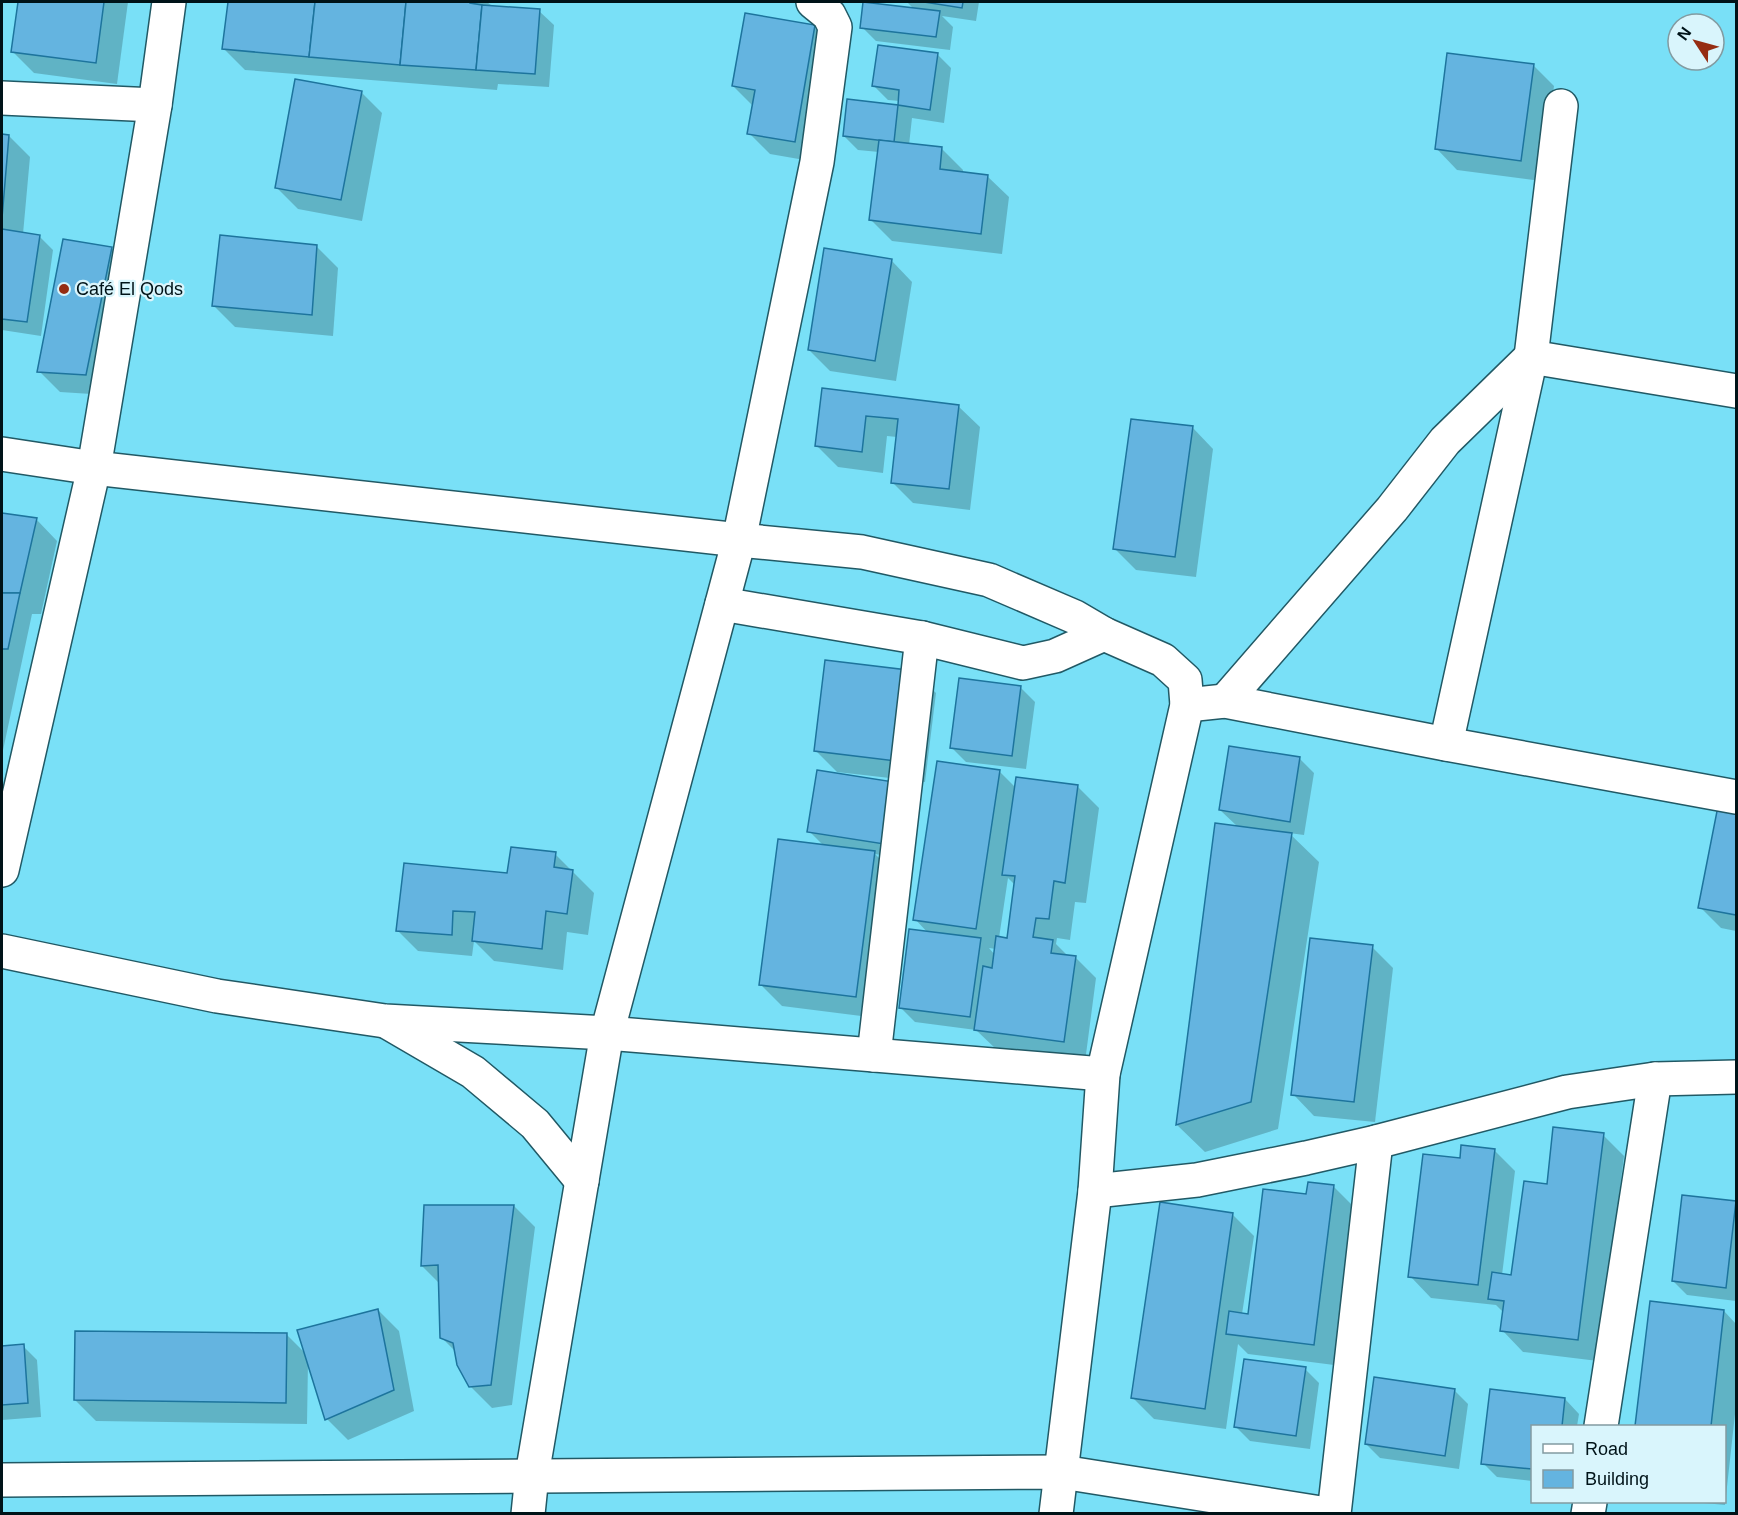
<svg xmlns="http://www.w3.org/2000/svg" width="1738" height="1515" font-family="Helvetica,sans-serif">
	<rect width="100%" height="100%" fill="#79e0f7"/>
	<g fill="#0003" fill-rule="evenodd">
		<polygon points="20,2 128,2 117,84 34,73 13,52"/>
		<polygon points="229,2 487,2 492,6 539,11 554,25 549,87 498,84 497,90 245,70 224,49"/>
		<polygon points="907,2 979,2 976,21 942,16 953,27 950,50 876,41 862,27 914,9"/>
		<polygon points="814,27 835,48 816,162 770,154 749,133 753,106 733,86"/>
		<polygon points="937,54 951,68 944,123 912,118 909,145 942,149 963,170 963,173 987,176 1009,197 1002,254 892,241 871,220 879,152 858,150 844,136 848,101 900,106 900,101 888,100 874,86"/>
		<polygon points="1533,65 1554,86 1541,181 1457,170 1436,148"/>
		<polygon points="361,92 382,113 362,221 298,209 277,188"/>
		<polygon points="2,136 9,136 30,157 23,234 39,236 53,250 41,336 2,330"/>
		<polygon points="316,246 338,268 333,336 235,327 214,306"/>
		<polygon points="111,248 133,269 107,395 60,392 39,371"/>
		<polygon points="891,260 912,282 896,381 830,371 809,350"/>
		<polygon points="823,390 958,406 980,427 970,510 913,503 892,482 897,437 887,436 883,473 838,467 817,446"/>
		<polygon points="1192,427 1213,449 1196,577 1136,570 1115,549"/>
		<polygon points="2,514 36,519 57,541 41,614 32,614 2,755"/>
		<polygon points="915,672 936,693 925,782 837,772 815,750"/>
		<polygon points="1021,688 1035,702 1026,769 966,762 952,748"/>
		<polygon points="1300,759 1314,773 1304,835 1289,833 1319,862 1278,1129 1205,1152 1177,1125 1238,827 1220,810"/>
		<polygon points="818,771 898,858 875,854 895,874 877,1018 782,1006 760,984 824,846 809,831"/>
		<path d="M 999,771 L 1016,788 L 1017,779 L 1078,787 L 1099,808 L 1086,903 L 1075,902 L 1070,940 L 1057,938 L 1056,944 L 1068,956 L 1075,957 L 1096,978 L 1085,1062 L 997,1050 L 976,1030 L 915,1022 L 901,1008 L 928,933 L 915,919 ZM 1008,878 L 1016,886 L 1008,940 L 999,938 ZM 989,948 L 996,949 L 995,955 Z"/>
		<polygon points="1736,811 1736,931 1721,928 1700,907"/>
		<polygon points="555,854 594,893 588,935 567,932 563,970 494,961 474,941 472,956 418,951 397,930"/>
		<polygon points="1372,947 1393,968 1375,1122 1314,1116 1293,1094"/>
		<polygon points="1603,1135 1624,1156 1598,1361 1523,1352 1502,1330 1504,1313 1496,1305 1431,1298 1410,1276 1461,1160 1494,1150 1515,1171 1502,1275 1513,1276 1548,1186"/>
		<polygon points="1334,1187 1355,1208 1334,1365 1248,1354 1238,1344 1226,1429 1154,1419 1133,1398 1232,1214 1254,1236 1242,1314 1249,1315"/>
		<polygon points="1684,1197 1736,1203 1736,1301 1687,1295 1673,1281"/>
		<polygon points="425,1206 514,1206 535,1227 512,1405 492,1408 470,1386 456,1352 442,1338 440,1284 422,1266"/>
		<polygon points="1651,1303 1724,1311 1736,1324 1736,1405 1725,1505 1694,1502 1724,1502 1724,1426 1637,1426"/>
		<polygon points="378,1310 399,1331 414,1411 348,1440 327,1419 308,1362 307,1424 96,1421 75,1400 287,1335 306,1354"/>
		<polygon points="23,1346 37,1360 41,1417 2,1420 2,1347"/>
		<polygon points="1305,1369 1319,1383 1310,1449 1250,1441 1236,1427"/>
		<polygon points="1454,1390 1468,1404 1459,1469 1380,1458 1366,1444"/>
		<polygon points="1565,1399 1579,1414 1577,1426 1532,1426 1532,1481 1497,1477 1483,1463"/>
	</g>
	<g fill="#64b4e0" stroke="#1d749d" stroke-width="1.5">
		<polygon points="18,2 104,2 96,63 11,52"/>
		<polygon points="228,2 315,2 309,57 222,49"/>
		<polygon points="315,2 406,2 400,65 309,57"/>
		<polygon points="406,2 470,2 470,3 482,5 476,70 400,65"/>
		<polygon points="863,2 940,11 936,37 860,28"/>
		<polygon points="924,2 963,2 962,8"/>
		<polygon points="482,5 540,9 535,74 476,70"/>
		<polygon points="745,13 815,25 795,142 747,134 755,90 732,86"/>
		<polygon points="878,45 938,53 930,110 898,105 899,90 872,86"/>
		<polygon points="1447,53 1534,64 1521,161 1435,149"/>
		<polygon points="295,79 362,91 341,200 275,188"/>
		<polygon points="847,99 898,105 894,142 843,136"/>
		<polygon points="2,134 9,135 2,218"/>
		<polygon points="879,140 942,147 940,169 988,175 981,234 869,220"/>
		<polygon points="2,229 40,235 27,322 2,319"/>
		<polygon points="220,235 317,245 312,315 212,306"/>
		<polygon points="63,239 112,247 86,375 37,372"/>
		<polygon points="824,248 892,259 875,361 808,350"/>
		<polygon points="822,388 959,405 949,489 891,483 898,419 866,416 862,452 815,446"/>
		<polygon points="1131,419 1193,426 1175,557 1113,549"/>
		<polygon points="2,513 37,518 20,593 2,593"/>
		<polygon points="2,593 20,593 8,649 2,649"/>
		<polygon points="825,660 916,671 904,762 814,751"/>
		<polygon points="959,678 1021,686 1012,756 950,748"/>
		<polygon points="1229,746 1300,757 1290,822 1219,810"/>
		<polygon points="937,761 1000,770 976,929 913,920"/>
		<polygon points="817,770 894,782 884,844 807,832"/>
		<polygon points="1016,777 1078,785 1065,883 1054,881 1049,919 1036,918 1033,937 1053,940 1051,953 1076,956 1064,1042 974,1030 983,966 992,968 996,936 1007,938 1015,876 1002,875"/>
		<polygon points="1718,806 1736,809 1736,915 1698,908"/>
		<polygon points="1215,823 1292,833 1251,1102 1176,1125"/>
		<polygon points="778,839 875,851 856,997 759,985"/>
		<polygon points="511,847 556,852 554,867 573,870 567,914 546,911 542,949 472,941 475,912 453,911 452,935 396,931 404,863 507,873"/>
		<polygon points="909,929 981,938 970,1017 899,1008"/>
		<polygon points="1310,938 1373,945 1354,1102 1291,1095"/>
		<polygon points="1553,1127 1604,1133 1578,1340 1500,1331 1504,1301 1488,1299 1492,1272 1511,1275 1524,1181 1547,1184"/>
		<polygon points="1461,1145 1495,1149 1478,1285 1408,1277 1423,1154 1460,1158"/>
		<polygon points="1308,1182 1334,1185 1314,1345 1226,1334 1229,1311 1248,1314 1263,1189 1306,1194"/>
		<polygon points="1682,1195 1736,1201 1726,1288 1672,1281"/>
		<polygon points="1160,1202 1233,1213 1205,1409 1131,1398"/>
		<polygon points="424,1205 514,1205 491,1385 469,1387 457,1365 453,1343 440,1338 438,1265 421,1266"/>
		<polygon points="1650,1301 1724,1310 1711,1426 1635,1426"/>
		<polygon points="378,1309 394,1390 325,1420 297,1330"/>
		<polygon points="75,1331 287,1333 286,1403 74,1400"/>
		<polygon points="24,1344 28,1403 2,1405 2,1346"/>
		<polygon points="1244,1359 1306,1367 1296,1436 1234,1427"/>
		<polygon points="1374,1377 1455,1389 1445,1456 1365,1444"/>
		<polygon points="1490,1389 1565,1398 1562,1426 1532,1426 1532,1469 1481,1464"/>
	</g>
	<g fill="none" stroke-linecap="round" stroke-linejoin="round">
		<g stroke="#215965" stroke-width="36">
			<g id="minor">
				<polyline points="2,98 155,105"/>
				<polyline points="1531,357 1736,391"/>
				<polyline points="2,454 94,468 739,540 862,552 989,580 1075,617 1104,634 1163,660 1185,680 1187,705 1103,1074 1095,1191 1056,1514"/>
				<polyline points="722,604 922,638 1023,663 1055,656 1104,634"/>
				<polyline points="1225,701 1392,509 1445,441 1531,357"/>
				<polyline points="1187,705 1225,701 1446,744 1736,797"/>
				<polyline points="1446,744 1531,357 1561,106"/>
				<polyline points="2,870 94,468 155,105 169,2"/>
				<polyline points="2,951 217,996 385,1021 607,1033 1103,1074"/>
				<polyline points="389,1023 473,1072 535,1124 582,1181"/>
				<polyline points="874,1055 922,638"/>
				<polyline points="1095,1191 1197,1180 1306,1158 1376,1142 1567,1092 1655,1079 1736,1077"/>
				<polyline points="1601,1426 1655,1079"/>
				<polyline points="2,1480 1062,1472 1327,1514"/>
				<polyline points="528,1514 532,1475 607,1033 739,540 817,162 835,27 829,15 813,2"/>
				<polyline points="1334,1514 1376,1142"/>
				<polyline points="1588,1514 1590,1502"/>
			</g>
		</g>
		<use href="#minor" stroke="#fff" stroke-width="33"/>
	</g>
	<circle fill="#952d13" stroke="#d9f5fc" stroke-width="2" cx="64" cy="289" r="6"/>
	<g text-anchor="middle" stroke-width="4.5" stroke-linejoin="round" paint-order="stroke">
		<g font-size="18" fill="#001318" stroke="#d9f5fc" text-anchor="start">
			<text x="76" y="295">Café El Qods</text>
		</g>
	</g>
	<rect width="1738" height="1515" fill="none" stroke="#001318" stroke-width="6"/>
	<rect x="1531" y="1425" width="195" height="78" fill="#d9f5fc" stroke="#829ba1" stroke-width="1.5"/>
	<rect x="1543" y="1444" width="30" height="9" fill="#ffffff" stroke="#829ba1" stroke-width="1.5"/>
	<text x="1585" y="1455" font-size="18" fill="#001318">Road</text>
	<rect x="1543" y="1470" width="30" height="18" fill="#64b4e0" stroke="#829ba1" stroke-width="1.5"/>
	<text x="1585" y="1485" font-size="18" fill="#001318">Building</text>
	<g transform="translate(1696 42) rotate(306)"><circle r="28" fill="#d9f5fc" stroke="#829ba1" stroke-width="1.5"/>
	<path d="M0-4.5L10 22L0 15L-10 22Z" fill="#952d13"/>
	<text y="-9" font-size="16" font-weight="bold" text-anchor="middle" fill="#001318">N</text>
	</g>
</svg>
